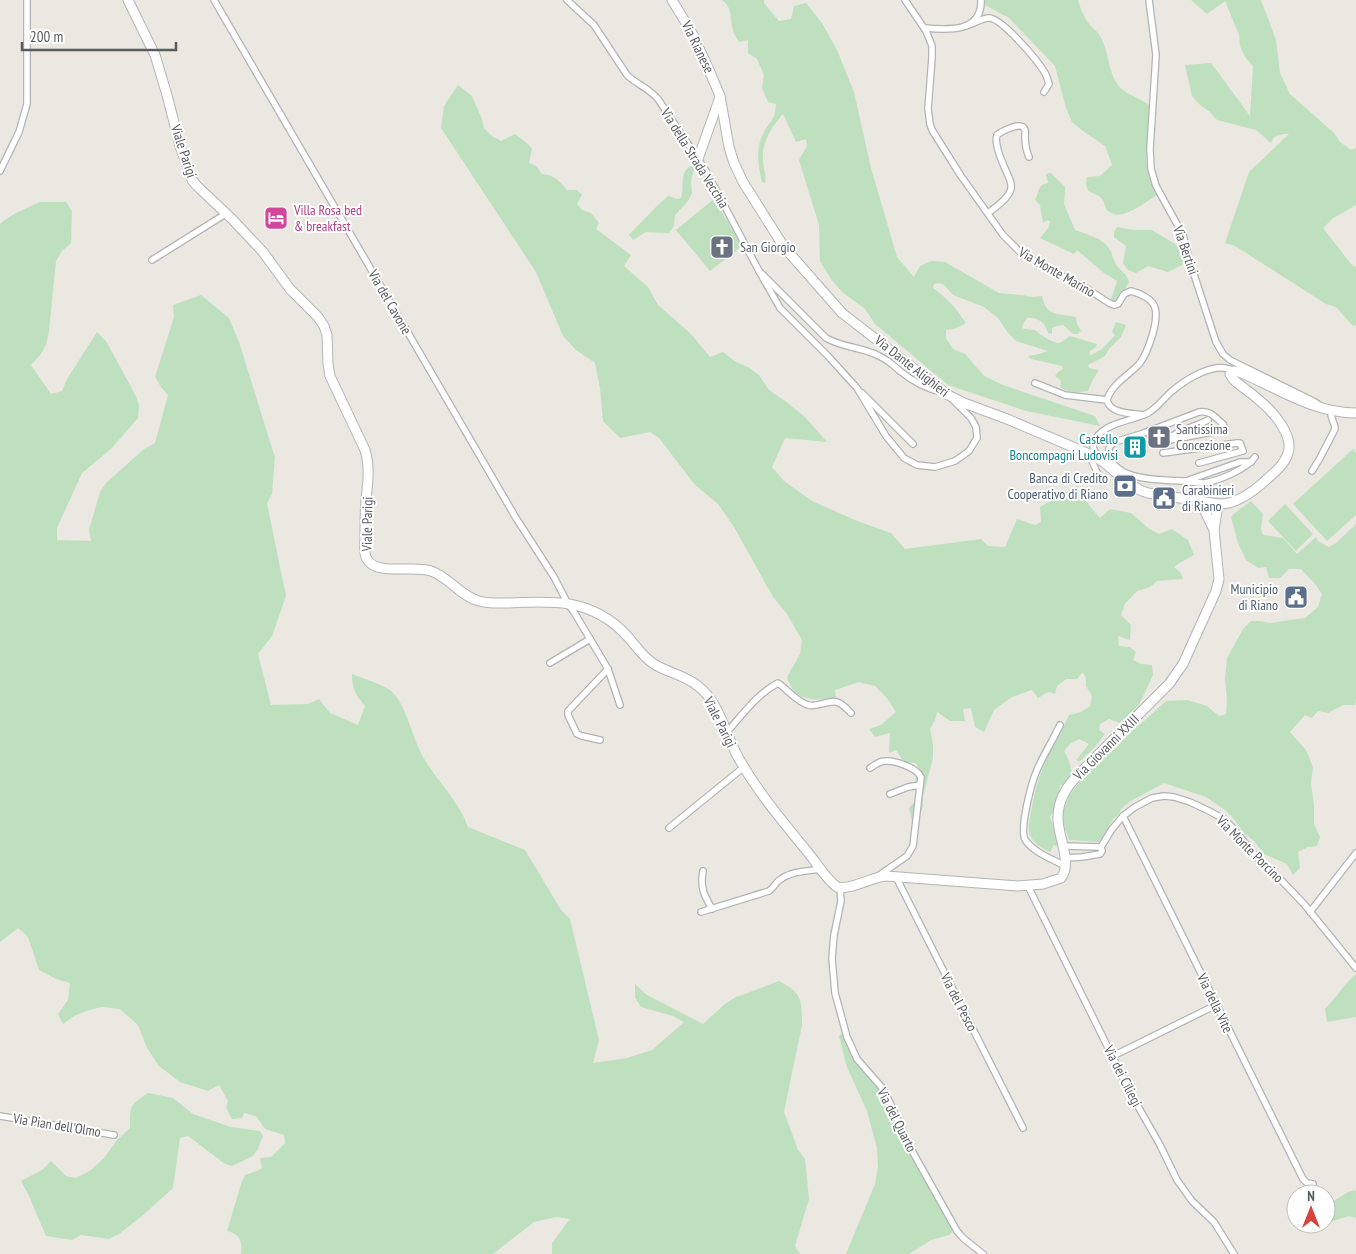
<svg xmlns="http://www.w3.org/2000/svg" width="1356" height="1254" font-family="'PT Sans Narrow',sans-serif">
	<rect width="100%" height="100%" fill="#eae8e0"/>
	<g fill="#bfe0be">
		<path d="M 722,0 L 764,0 L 764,3 L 779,21 L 791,19 L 794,6 L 806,3 L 822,23 L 837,50 L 854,92 L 871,168 L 897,257 L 914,277 L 920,266 L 931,261 L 945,262 L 999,293 L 1021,295 L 1033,297 L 1042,296 C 1046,318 1060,313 1076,317 L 1077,324 L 1081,331 L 1078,334 L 1073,334 L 1063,325 L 1057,326 L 1052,328 L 1052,333 L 1049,334 C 1047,332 1047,329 1045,326 C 1042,320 1033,317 1027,318 L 1023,324 L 1022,328 L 1025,329 L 1035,330 C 1039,334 1053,343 1058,343 C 1062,343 1066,338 1070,336 C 1079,339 1088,341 1097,344 L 1096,347 L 1090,351 L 1089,353 L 1091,355 L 1102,349 L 1115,335 L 1112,332 L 1116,322 L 1126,325 L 1121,337 L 1109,349 L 1105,356 L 1088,365 L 1089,368 L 1099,370 L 1092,381 L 1088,391 C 1078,393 1069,393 1060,387 L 1061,381 L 1055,376 L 1058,372 L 1063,369 L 1062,366 L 1031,359 L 1028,356 L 1039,354 L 1048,351 L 1016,341 L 1008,333 L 998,318 L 984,307 L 953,295 L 944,285 L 939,283 L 934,284 L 933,288 C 948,299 956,308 966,323 L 954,329 L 946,330 L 946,338 L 953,349 L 965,354 L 984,376 L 1003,385 L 1095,416 L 1100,426 L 1026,411 L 948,385 L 875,324 L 865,309 L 842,292 L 831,279 L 820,261 L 819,225 L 799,160 L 807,146 L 806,139 L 796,142 L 783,114 C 772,126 761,144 763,160 C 763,169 767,175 765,183 L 762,182 C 758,165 755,148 764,132 C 771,119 775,121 776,104 L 768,102 L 762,88 L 764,75 L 757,59 L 748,53 L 748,40 L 739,42 C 736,37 733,33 732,27 C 730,16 732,7 722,0 Z"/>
		<path d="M 985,0 L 1078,0 C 1080,7 1083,15 1087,21 C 1090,27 1097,30 1100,36 C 1110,52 1107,76 1122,89 C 1131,97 1143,99 1151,107 L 1146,161 L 1149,176 L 1157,195 C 1145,202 1120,224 1107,210 C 1104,207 1105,202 1102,199 C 1099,195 1092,193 1088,191 L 1086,184 L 1087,177 L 1100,176 L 1112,165 L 1105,146 L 1083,131 L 1072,122 L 1066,108 L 1055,66 L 1009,18 L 985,5 Z"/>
		<polygon points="1191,0 1261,0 1276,40 1280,73 1290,94 1334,133 1340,142 1351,150 1356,148 1356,205 1332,219 1323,228 1351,264 1356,267 1356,326 1352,325 1336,307 1326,304 1235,246 1225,243 1249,172 1289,134 1284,134 1274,137 1271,143 1256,130 1217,120 1210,112 1200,105 1192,96 1185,65 1211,63 1250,116 1253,66 1245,57 1240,46 1239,35 1225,1 1207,14"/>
		<path d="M 458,85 L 472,96 L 482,119 L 484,128 L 492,136 L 501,141 L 515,134 L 529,145 L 532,149 L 529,163 L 536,166 L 542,174 C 555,175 559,181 567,190 L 577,190 L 582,195 L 577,204 L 582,210 L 591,213 L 599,223 L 596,229 L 631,255 L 624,266 L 648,287 L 658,305 L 691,334 L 710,357 L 723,352 L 736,362 L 748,367 L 759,375 L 769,390 L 785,401 L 805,417 L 827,442 L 785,438 L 772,467 L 784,481 L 812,501 L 857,521 L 891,533 L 905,549 L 981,539 L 988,546 L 1005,547 L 1017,519 L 1035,525 L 1041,522 L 1040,507 L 1077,486 L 1084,499 L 1100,518 L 1110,509 L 1131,513 L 1148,528 L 1159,534 L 1172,529 L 1188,540 L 1194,555 L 1181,562 L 1174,567 L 1181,573 L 1183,579 L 1157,581 L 1150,587 L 1137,591 L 1125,604 L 1121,615 L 1131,625 L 1130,640 L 1118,636 L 1119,646 L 1130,647 L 1136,652 L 1133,660 L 1141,664 L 1152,665 L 1153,675 L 1139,705 L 1120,723 L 1109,719 L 1100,724 L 1099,730 L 1105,734 L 1094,748 L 1079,762 L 1076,760 L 1089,744 L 1079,739 L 1070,744 L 1064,751 L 1069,761 L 1072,772 L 1065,785 L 1060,785 L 1059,793 L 1054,803 L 1055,808 L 1050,817 L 1060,847 L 1054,845 L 1050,852 C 1042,848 1034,844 1030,835 C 1027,828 1030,819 1031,812 C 1033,801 1035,789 1039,778 C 1046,756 1060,736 1069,715 L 1081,712 L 1090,706 L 1092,696 L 1086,686 L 1086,678 L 1083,672 L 1077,679 L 1066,679 L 1057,686 L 1055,694 L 1048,692 L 1038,698 L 1032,690 L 1012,697 L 994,710 L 984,732 L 975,727 L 971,708 L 963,709 L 965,721 L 950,721 L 937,712 L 935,720 L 930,729 L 933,745 L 933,758 L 923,796 L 923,806 L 918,819 L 912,822 L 909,808 C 920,797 920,792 915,778 L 920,772 L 916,763 L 904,762 L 896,750 L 889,753 L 890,733 L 875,737 L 869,729 L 881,725 L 896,712 L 887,698 L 875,686 L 859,682 L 835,690 L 836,698 C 814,700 795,703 787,677 L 800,654 L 802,640 L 787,614 L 773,597 L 734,527 L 718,504 L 695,485 L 659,438 L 650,432 L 620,438 L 603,421 L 600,388 L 595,363 L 576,350 L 563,336 L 536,272 L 441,128 L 444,106 Z"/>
		<path d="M 692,165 L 694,168 L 691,182 L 692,193 L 688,201 L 675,215 L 674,226 L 669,233 L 646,232 L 633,240 L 629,235 L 656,207 L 668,196 L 677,199 L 681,198 C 685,187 678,173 692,165 Z"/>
		<path d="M 1048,173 L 1051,173 L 1065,187 L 1064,204 L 1075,230 C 1088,235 1105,238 1111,252 C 1113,257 1114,262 1117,266 C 1122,272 1127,274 1129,282 L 1117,304 L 1110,302 L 1117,281 L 1104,273 L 1077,250 L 1074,254 L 1040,238 L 1048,228 L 1050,222 L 1048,220 L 1043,223 L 1040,205 L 1035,200 C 1037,196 1039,187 1042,185 C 1043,184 1046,184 1048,183 L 1046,175 Z"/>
		<polygon points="714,199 742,246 710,271 676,230"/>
		<path d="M 40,202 L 66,202 L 72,211 L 71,243 L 62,251 L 56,261 L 49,331 L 46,345 L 40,355 L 31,365 L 51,394 L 62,391 L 67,379 L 97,332 L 106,341 L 136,396 L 139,406 L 138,418 L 111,449 L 82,473 L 57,528 L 57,540 L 91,541 L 89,530 L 100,492 L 106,483 L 144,449 L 155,443 L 168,395 L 161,387 L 155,377 L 174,317 L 173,305 L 201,295 L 229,318 L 239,342 L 271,445 L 275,457 L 272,494 L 267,503 L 286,596 L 272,636 L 258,654 L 271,705 L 308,704 L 319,699 L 330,713 L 358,725 L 365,706 C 356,695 352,689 352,674 C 362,678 384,685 391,691 C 404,701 412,734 419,749 C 432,777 458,798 468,827 L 525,850 L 561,910 L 570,919 L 599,1040 L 593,1063 L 627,1058 L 652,1050 L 684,1022 L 673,1016 L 641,1007 L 635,998 L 635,984 L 647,995 L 703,1024 L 725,1004 L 734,998 L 779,981 C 802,993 802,1000 802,1025 L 784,1112 L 798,1150 L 805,1159 L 809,1199 L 795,1246 L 800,1254 L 552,1254 L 552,1243 L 570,1219 L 556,1217 L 534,1222 L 493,1254 L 241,1254 C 243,1242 240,1234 227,1231 L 242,1181 L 245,1175 L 257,1171 L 262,1168 L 260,1158 L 271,1157 L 285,1143 L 284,1135 L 265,1129 L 256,1116 L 244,1113 L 242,1118 L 232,1119 L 226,1108 L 228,1101 L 219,1085 L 208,1091 L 180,1082 L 159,1066 L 147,1048 L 138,1025 L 120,1009 L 102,1007 L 89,1010 L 74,1016 L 63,1024 L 58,1014 L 68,1000 L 70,983 L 56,979 L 39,970 L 28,937 L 18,928 L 0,942 L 0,224 C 12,213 26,209 40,202 Z"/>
		<polygon points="1117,227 1134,230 1152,230 1175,244 1185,255 1184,264 1168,272 1148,266 1136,273 1128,270 1123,263 1126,246 1114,237 1114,232"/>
		<polygon points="1353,449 1356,453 1356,515 1327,541 1293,504"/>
		<path d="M 1251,501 L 1263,514 L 1261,529 L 1263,535 L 1283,538 L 1297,554 L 1316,537 L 1318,541 L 1329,547 L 1336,543 L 1356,524 L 1356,702 L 1355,705 L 1343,705 L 1328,713 L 1318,711 L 1312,718 L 1305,715 L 1298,723 L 1290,732 L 1306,750 L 1313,767 L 1311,783 L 1314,805 L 1314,824 L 1320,837 L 1317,846 L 1308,847 L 1298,852 L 1300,868 L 1293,875 L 1287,864 L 1264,854 L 1254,841 L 1244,833 L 1233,818 L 1225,810 L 1206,797 L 1164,783 L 1129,802 L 1121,809 L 1119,814 L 1113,819 L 1101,842 L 1069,840 L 1061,817 L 1069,796 L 1087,772 L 1093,769 L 1107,754 L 1116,748 L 1132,730 L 1144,721 L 1166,701 L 1187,700 L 1207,706 L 1219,716 L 1226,714 L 1227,700 L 1225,679 L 1227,658 L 1243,629 L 1251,621 L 1260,621 L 1270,623 L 1305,618 L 1318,607 L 1322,594 L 1316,585 L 1301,569 L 1289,569 L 1280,578 L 1269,578 L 1266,567 L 1258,568 L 1246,560 L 1238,543 L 1231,517 C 1237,510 1244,507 1251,501 Z"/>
		<polygon points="1285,504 1313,534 1296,551 1268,521"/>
		<path d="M 1356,974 L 1356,1017 L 1327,1022 L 1325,1009 C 1336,998 1344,984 1356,974 Z"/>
		<polygon points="843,1033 886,1098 952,1228 952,1232 949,1235 931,1240 909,1254 846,1254 875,1184 878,1168 877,1148 871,1126 867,1111 847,1067 839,1036"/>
		<path d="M 148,1093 L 173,1098 L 193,1114 L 231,1127 L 260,1131 L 263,1136 L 258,1149 L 253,1156 L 232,1166 L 225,1164 L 188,1136 L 180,1138 L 173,1188 L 142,1216 L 119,1234 L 109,1239 L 81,1235 L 72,1240 L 46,1236 L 29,1196 L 21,1181 L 42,1170 L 51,1161 L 66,1176 L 76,1178 L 91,1170 L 104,1158 L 117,1140 L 130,1128 C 130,1107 129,1105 148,1093 Z"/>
		<polygon points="1356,1190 1356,1218 1349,1216 1326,1223 1326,1206 1348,1192"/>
	</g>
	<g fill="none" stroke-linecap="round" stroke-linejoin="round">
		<g stroke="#b1b3b6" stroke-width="8">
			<g id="street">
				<polyline points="214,0 516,518 554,577 568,604 574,612 608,669 620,705"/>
				<path d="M 567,0 L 594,25 L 627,75 C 636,84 649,88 658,99 L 706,171 L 759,271 L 826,338 C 843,348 864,347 881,357 C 888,360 894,366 900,371 C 912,381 926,389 942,392"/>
				<path d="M 905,0 L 926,31 L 932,46 L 932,58 L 928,109 L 930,124 L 932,130 L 961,176 L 1003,235 L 1020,252 L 1041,265 L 1086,288 L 1109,303 L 1114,305 L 1118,304 L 1124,294 L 1131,291 C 1139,293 1153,299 1155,308 C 1159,321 1148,352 1140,363 C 1130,375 1112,383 1107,400 C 1110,414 1131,413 1143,415"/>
				<polyline points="1149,0 1156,55 1150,149 1151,169 1156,186 1183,235 1189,259 1216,342 1223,354 1230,360 1313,401 1318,404"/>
				<path d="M 966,26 C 973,24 982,18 989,18 C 1002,18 1038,61 1045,73 C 1047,77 1048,80 1049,84 L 1044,92"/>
				<path d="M 924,28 C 948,30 982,33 981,0"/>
				<polyline points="0,171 19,132 27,104 27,0"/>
				<path d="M 988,213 C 1026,186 1008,185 998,150 C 997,145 995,140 997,135 C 1002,131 1020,122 1024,128 C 1026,130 1025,134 1025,136 C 1025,144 1026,150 1029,157"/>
				<polyline points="152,260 227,213"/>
				<polyline points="759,271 780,308 828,356 857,388 886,436 904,458 917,465 935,467 955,461 969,451 977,438 976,427 971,418 953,400"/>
				<polyline points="1035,383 1065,395 1107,400"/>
				<polyline points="862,393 913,444"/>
				<path d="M 1223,424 C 1215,417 1210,410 1199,412 L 1141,434 L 1115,442 L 1111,445 L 1109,448 C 1107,482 1162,480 1185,481 C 1191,482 1198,483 1204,483 C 1218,481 1247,469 1255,457"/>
				<polyline points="1165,441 1217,431 1225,428"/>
				<path d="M 1162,444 C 1173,432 1194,427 1208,420"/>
				<polyline points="1163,453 1237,443 1240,443 1243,451 1199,463"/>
				<polyline points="1089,454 1101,481"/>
				<path d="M 1098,456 C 1093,450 1091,445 1096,438 C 1107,422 1132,421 1148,413 C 1157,408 1163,399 1171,392 C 1185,380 1215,360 1234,371"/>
				<path d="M 1312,471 L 1320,458 L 1335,429 C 1335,422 1330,419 1331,411"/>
				<polyline points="1189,480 1240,462 1251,462"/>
				<polyline points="550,663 590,639"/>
				<path d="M 1060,725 C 1053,740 1044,754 1037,770 C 1032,781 1018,832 1026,841 C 1035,853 1052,859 1065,866"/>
				<path d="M 727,732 C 743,714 757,694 778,683 C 788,690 796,701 808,705 C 819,708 831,698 839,703 C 844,705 848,710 851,713"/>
				<polyline points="600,740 582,736 577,734 568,715 568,711 570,709 608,669"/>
				<path d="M 870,768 C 875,765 879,761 885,761 C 895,760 917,768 921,777 L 913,846 L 907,856 L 878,876"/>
				<polyline points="890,794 908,787 920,785"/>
				<polyline points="1123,816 1303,1179 1307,1183 1313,1184"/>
				<polyline points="669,828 744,767"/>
				<polyline points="1063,846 1101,847"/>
				<polyline points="1065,858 1082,857 1100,854 1102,851 1101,847 1112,829 1123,816 1135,807 1152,798 1164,796 1174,797 1190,802 1209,811 1224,819 1233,828 1259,860 1282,881 1304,904 1356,968"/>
				<path d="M 703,871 C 700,888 704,895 712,909"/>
				<polyline points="896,877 1023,1128"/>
				<polyline points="1028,886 1131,1094 1160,1145 1177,1180 1192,1201 1214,1222 1234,1254"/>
				<polyline points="840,888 841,901 834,935 832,958 835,993 847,1037 857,1059 884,1090 911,1149 957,1231 963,1238 983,1254"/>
				<path d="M 701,912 L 769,891 C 774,888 775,882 781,879 C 792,871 808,871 821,869"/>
				<polyline points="1310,912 1356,853"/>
				<polyline points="1113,1056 1216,1005"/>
				<polyline points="0,1116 114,1135"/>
			</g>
		</g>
		<g stroke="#b2b5b9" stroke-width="11">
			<g id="secondary">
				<path d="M 128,0 L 155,55 L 167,95 L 180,146 L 192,180 L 197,186 L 232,219 L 263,252 L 290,289 L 318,317 L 324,326 L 327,335 L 328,364 L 330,376 L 365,450 C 370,466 368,483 366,499 C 365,512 365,524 365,537 C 365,544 363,553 367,559 C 375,576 415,565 431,571 C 449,577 460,596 479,601 C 489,604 499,603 509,603 C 528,602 551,601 569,604 C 592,608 613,620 628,637 C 636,646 643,657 654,664 C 668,673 685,675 698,686 C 720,703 725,734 738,757 C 758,793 785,824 810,855 C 818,865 826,879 837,887 C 850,891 871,877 886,876 L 1018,886 L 1043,884 L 1061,878 C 1073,863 1057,835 1058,817 C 1058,801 1067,786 1078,775 L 1169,684 L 1183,664 L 1216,591 L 1219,579 L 1214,530 L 1218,504"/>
				<path d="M 672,0 L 692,33 L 709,70 L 720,96 L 729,147 L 734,163 L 743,182 L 784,247 L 842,313 L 948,395 L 964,403 L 1007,419 L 1094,456 C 1113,466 1126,487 1148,493 L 1218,504 C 1236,505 1254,491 1266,480 C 1274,473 1285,464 1288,453 C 1294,436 1273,411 1260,401 C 1252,393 1241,387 1233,379 L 1230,374 L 1231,372 L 1234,371 L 1239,372 C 1278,388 1313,413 1356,413"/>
				<polyline points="698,159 720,97"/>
				<polyline points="1200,501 1214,530"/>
			</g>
		</g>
		<use href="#street" stroke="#fff" stroke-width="5.5"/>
		<use href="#secondary" stroke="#fff" stroke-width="9"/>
	</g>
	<defs>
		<g id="hotel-square" transform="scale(1.25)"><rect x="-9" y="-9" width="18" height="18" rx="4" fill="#d1479c" stroke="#fff"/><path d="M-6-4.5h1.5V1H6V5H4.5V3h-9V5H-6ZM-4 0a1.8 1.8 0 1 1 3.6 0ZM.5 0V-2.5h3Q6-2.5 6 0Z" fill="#fff"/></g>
		<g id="church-square" transform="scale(1.25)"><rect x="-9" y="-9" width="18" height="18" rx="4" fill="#6b7280" stroke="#fff"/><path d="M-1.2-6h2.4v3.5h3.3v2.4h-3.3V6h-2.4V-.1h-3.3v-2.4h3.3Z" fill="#fff"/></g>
		<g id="building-square" transform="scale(1.25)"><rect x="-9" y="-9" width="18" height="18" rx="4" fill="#0f9aa8" stroke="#fff"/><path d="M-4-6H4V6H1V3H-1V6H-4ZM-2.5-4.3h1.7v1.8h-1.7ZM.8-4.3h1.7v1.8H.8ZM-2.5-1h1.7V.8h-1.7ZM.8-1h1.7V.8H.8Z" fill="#fff"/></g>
		<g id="bank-square" transform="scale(1.25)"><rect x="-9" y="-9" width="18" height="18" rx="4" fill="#5c6f8a" stroke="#fff"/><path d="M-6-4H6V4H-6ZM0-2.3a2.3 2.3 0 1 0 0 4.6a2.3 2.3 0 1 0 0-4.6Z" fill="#fff"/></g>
		<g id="civic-square" transform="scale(1.25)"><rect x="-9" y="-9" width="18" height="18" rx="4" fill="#5c6f8a" stroke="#fff"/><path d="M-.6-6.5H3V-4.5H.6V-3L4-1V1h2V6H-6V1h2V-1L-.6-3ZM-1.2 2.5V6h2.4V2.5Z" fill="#fff"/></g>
	</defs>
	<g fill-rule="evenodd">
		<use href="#hotel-square" x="276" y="218"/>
		<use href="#church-square" x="722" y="247"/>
		<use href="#church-square" x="1159" y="437"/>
		<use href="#building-square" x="1135" y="447"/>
		<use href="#bank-square" x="1125" y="486"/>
		<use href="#civic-square" x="1164" y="498"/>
		<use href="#civic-square" x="1296" y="597"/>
	</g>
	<g text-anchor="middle" stroke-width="4" stroke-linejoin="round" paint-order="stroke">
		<g font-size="14" fill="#595c5f" stroke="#fff">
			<text transform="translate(698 47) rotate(64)" y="5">Via Rianese</text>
			<text transform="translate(184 151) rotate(72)" y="5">Viale Parigi</text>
			<text transform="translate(695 158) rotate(58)" y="5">Via della Strada Vecchia</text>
			<text transform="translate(1186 250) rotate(71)" y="5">Via Bertini</text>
			<text transform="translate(1057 272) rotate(30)" y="5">Via Monte Marino</text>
			<text transform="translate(390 302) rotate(60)" y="5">Via del Cavone</text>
			<text transform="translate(912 366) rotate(38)" y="5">Via Dante Alighieri</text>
			<text transform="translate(367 524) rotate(-89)" y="5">Viale Parigi</text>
			<text transform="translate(720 722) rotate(63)" y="5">Viale Parigi</text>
			<text transform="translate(1106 747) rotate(-45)" y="5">Via Giovanni XXIII</text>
			<text transform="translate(1250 849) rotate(45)" y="5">Via Monte Porcino</text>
			<text transform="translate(959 1002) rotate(63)" y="5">Via del Pesco</text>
			<text transform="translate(1215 1003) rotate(64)" y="5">Via della Vite</text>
			<text transform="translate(1123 1076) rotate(63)" y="5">Via dei Ciliegi</text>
			<text transform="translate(897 1120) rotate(63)" y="5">Via del Quarto</text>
			<text transform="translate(57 1125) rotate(9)" y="5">Via Pian dell'Olmo</text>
		</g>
		<g font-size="14" fill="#b23c85" stroke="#fff" text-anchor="start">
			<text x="294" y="215">Villa Rosa bed<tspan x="294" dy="16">&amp; breakfast</tspan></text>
		</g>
		<g font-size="14" fill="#5b616d" stroke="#fff" text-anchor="start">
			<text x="740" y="252">San Giorgio</text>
			<text x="1176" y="434">Santissima<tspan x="1176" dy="16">Concezione</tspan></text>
		</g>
		<g font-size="14" fill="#0d838f" stroke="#fff" text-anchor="end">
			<text x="1118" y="444">Castello<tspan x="1118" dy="16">Boncompagni Ludovisi</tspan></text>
		</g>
		<g font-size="14" fill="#4e5e75" stroke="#fff" text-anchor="end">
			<text x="1108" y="483">Banca di Credito<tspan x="1108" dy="16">Cooperativo di Riano</tspan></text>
			<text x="1182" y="495" text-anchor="start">Carabinieri<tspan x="1182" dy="16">di Riano</tspan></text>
			<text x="1278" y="594">Municipio<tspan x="1278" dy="16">di Riano</tspan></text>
		</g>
	</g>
	<g transform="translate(1311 1209)"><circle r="24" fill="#ffffff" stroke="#bdbebf"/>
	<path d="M0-4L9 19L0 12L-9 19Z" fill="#d6433a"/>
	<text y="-8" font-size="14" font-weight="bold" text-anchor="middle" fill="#595c5f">N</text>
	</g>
	<path d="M22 42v8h154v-8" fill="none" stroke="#595c5f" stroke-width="2.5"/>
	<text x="30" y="42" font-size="15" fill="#595c5f" stroke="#ffffff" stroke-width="4" paint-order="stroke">200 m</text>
</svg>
